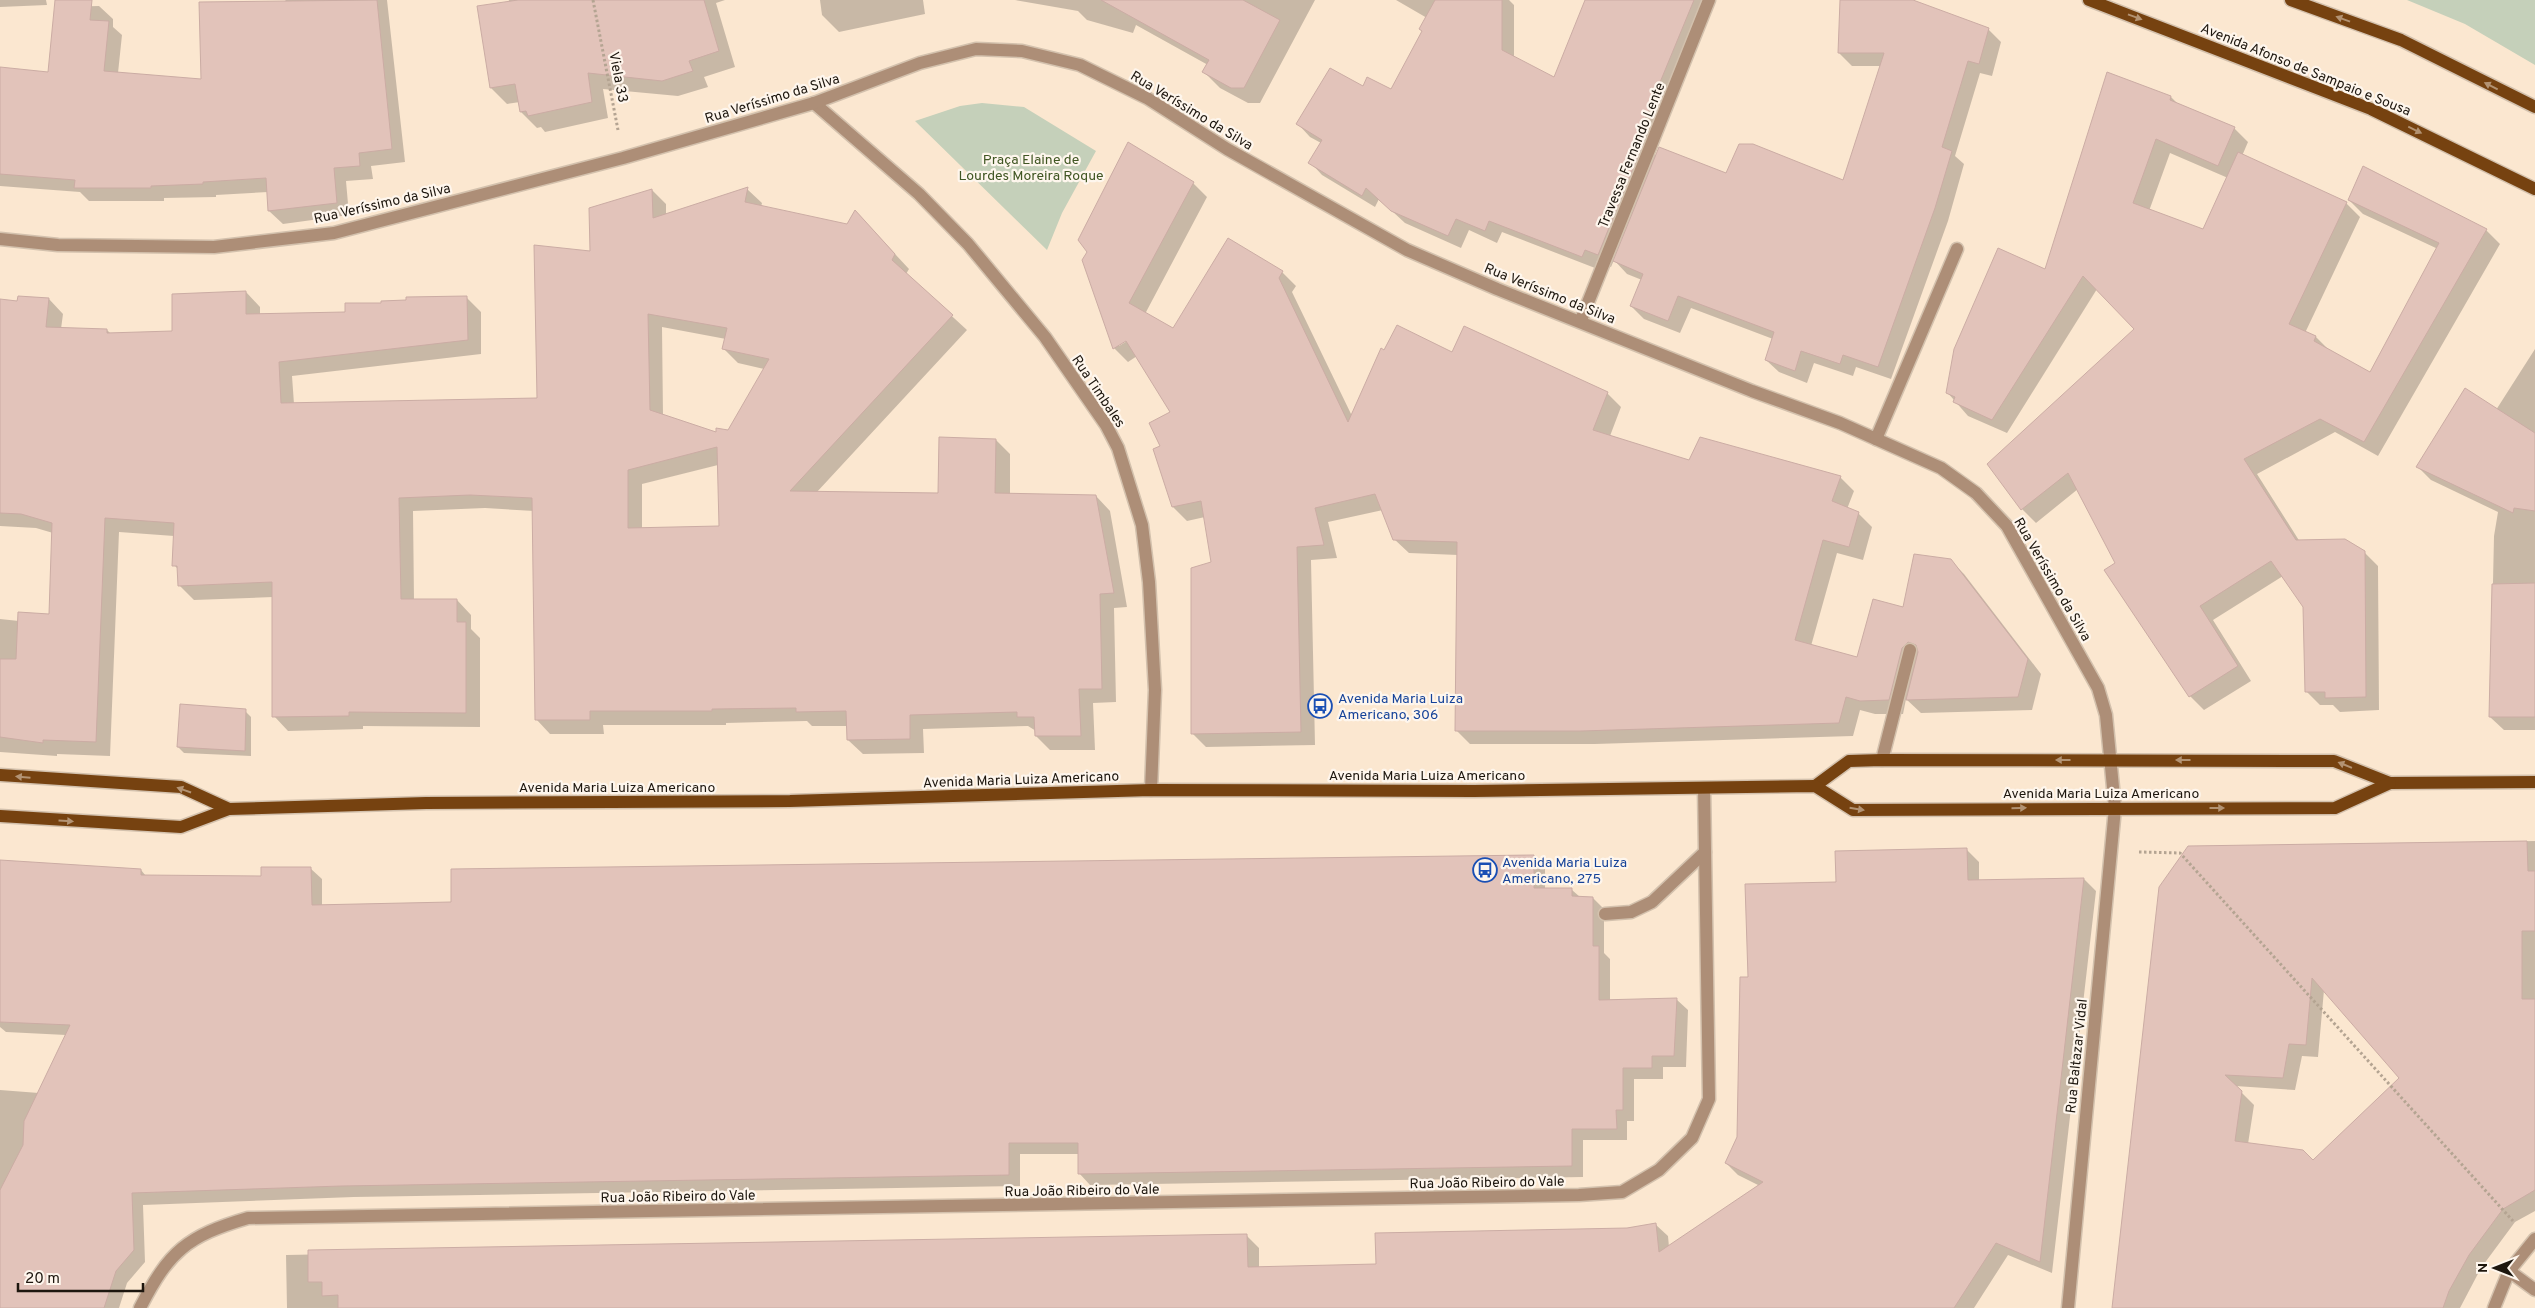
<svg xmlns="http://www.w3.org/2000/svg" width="2535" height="1308" font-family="Overpass,sans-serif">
	<rect width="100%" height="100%" fill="#fbe7d0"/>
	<g fill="#c5d0ba">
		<polygon points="2407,0 2535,0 2535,65 2465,24"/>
		<polygon points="982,103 1024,107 1096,151 1062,213 1047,250 915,121 960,106"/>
	</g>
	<g fill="#0003" fill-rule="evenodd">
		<polygon points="0,0 46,0 47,5 0,7"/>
		<polygon points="286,0 387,0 405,162 371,166 373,179 346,181 349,215 283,224 269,211 268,192 216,195 216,197 164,198 164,201 89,201 80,192 0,186 0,68 50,73 56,7 99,6 113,19 113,27 122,35 118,73 202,81"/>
		<polygon points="509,0 725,0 716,3 735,67 704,77 708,87 678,96 603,89 608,118 545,132 541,127 537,128 521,112 520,102 507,104 491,88"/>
		<polygon points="820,0 923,0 925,14 839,32 822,15"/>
		<polygon points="1015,0 1315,0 1260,103 1248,103 1220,88 1204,72 1208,65 1136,25 1133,33 1087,20 1078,11"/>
		<polygon points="1396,0 1509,0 1514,5 1514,58 1555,78 1587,0 1712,0 1650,149 1657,156 1727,175 1844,182 1881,66 1852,66 1839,53 1841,0 1909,0 1988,29 2001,42 1992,76 1980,73 1955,156 1964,164 1948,221 1891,379 1856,367 1853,376 1814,363 1807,383 1779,372 1766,360 1773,339 1691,308 1680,333 1644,319 1631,306 1642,280 1627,274 1614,260 1611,267 1597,261 1595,268 1502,232 1497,243 1469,230 1461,248 1405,223 1379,199 1375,207 1322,175 1310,162 1321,143 1310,137 1298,124 1363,88 1391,90 1423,32 1427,18"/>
		<path d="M 2171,97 L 2178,104 L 2234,128 L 2248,142 L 2242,156 L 2346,203 L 2360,217 L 2305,333 L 2316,337 L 2329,350 L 2370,373 L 2438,249 L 2363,214 L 2349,200 L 2486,230 L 2500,244 L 2378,456 L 2335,432 L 2257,474 L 2300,542 L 2364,552 L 2378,566 L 2379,710 L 2340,712 L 2333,705 L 2320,705 L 2306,691 L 2304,607 L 2283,576 L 2213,620 L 2251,681 L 2204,710 L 2190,696 L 2078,489 L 2036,523 L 2022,509 L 2135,329 L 2097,289 L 2007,433 L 1968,416 L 1947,392 L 2045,271 ZM 2170,153 L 2228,178 L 2204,231 L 2149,211 Z"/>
		<path d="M 1193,183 L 1207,197 L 1145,314 L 1174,330 L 1228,240 L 1282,272 L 1296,286 L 1292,292 L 1352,416 L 1452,354 L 1607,393 L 1621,407 L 1610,436 L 1690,461 L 1840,477 L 1854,491 L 1847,509 L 1858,513 L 1872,527 L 1863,560 L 1837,553 L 1811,646 L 1858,659 L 1950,560 L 1964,574 L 2041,674 L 2032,710 L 1921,713 L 1906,699 L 1903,714 L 1875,714 L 1860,710 L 1853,736 L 1595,744 L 1470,744 L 1456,730 L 1458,555 L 1409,553 L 1394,539 L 1383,510 L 1328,522 L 1337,558 L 1311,560 L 1315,745 L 1206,747 L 1192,733 L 1212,563 L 1205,517 L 1187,521 L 1173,507 L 1162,446 L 1171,413 L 1137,356 L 1128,362 L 1114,348 L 1083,260 ZM 1132,338 L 1119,346 L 1119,343 Z"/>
		<path d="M 747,189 L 762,203 L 761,207 L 848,226 L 856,212 L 909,269 L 906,274 L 967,330 L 816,493 L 939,494 L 996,440 L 1010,454 L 1010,495 L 1096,496 L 1110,511 L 1127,607 L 1114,608 L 1116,702 L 1093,703 L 1095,750 L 1050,750 L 1036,736 L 1036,731 L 1028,726 L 923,729 L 924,753 L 863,754 L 848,740 L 848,726 L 812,726 L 807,721 L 726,723 L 726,725 L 603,725 L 604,734 L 550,734 L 536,719 L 534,511 L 485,508 L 413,511 L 414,600 L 457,600 L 471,615 L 471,629 L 480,638 L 480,727 L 363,726 L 363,729 L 288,731 L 274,716 L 273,597 L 194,600 L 180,586 L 179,570 L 174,565 L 174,536 L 119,532 L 110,756 L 57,754 L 57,756 L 0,752 L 0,619 L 19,621 L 50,615 L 53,533 L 36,528 L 0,526 L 0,300 L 18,303 L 19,297 L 49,299 L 63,314 L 61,329 L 107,330 L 111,334 L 174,332 L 246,292 L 260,307 L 260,315 L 346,313 L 382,304 L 466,297 L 481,312 L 481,354 L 292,376 L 294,404 L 538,400 L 591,252 L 652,190 L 666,204 L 666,215 ZM 662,327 L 726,339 L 724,349 L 738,363 L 764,369 L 728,431 L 718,434 L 663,416 ZM 718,465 L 720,527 L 642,529 L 642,484 Z"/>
		<polygon points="2535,349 2535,730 2504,730 2490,717 2494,536 2498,512 2431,480 2417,466 2496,410"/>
		<polygon points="245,711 251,717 251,756 184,753 178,747"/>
		<path d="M 2535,841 L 2535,1211 L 2515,1222 L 2481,1268 L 2460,1308 L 2114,1308 L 2189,847 ZM 2324,990 L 2401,1078 L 2313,1162 L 2248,1144 L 2254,1105 L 2235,1086 L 2295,1090 L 2302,1056 L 2318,1057 Z"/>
		<polygon points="1967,850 1979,862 1979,881 2084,879 2096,891 2052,1273 2008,1255 1974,1308 287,1308 286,1255 1247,1236 1259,1248 1259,1268 1377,1265 1655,1224 1668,1236 1669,1247 1760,1186 1738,1175 1726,1163 1739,1138 1749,978 1837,883"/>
		<polygon points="1533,856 1545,868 1545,890 1572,890 1580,897 1593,898 1604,909 1604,953 1610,959 1610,1001 1676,999 1688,1010 1686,1067 1663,1067 1663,1079 1634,1079 1634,1121 1627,1121 1627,1140 1583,1140 1583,1177 1090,1185 1079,1173 1079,1154 1020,1154 1020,1186 354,1197 143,1205 145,1262 127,1283 119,1308 0,1308 0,1090 39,1093 66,1035 6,1032 0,1027 0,861 141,870 146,876 262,877 310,868 322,879 322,906 452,904"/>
	</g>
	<g fill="#e2c3ba" stroke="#cbaca4" fill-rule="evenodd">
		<polygon points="55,0 92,0 90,20 109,21 104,71 201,79 199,2 377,0 392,149 359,153 360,166 334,168 337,203 268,211 266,178 203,182 203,184 151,186 151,188 74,188 75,180 0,174 0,67 48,72"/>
		<polygon points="518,0 704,0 719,51 689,61 693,71 662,81 588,73 592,102 528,116 526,111 520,112 515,84 490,88 477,6"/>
		<polygon points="1101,0 1243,0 1280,20 1244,88 1231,88 1202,72 1209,60"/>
		<polygon points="1435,0 1502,0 1502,50 1554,77 1585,0 1694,0 1637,138 1644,141 1598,255 1585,250 1582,257 1489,221 1485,231 1456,219 1448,236 1391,211 1366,188 1362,196 1308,163 1322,140 1296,124 1330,68 1363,86 1367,77 1391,89 1422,31 1419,29"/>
		<polygon points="1840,0 1913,0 1989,28 1979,64 1968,61 1942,147 1952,151 1935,208 1878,367 1843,355 1840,364 1801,351 1795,371 1765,360 1774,332 1678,296 1668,321 1630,306 1643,274 1613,261 1659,147 1726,173 1739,144 1753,144 1843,180 1884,53 1838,53"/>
		<polygon points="2107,72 2171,96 2170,100 2235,127 2218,166 2156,139 2133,203 2203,229 2238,152 2347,202 2289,324 2316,336 2314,341 2370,372 2439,243 2348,200 2363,166 2487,229 2364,442 2320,419 2244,459 2296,540 2345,539 2365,551 2366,697 2325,698 2325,692 2305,692 2303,607 2271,561 2200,606 2238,666 2189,697 2104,570 2115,563 2068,473 2021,510 1987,464 2134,329 2083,276 1992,420 1953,402 1955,397 1946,393 1954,349 1998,248 2045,269"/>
		<polygon points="1128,142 1194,182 1129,303 1173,328 1228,238 1283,271 1279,278 1348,422 1381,348 1384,350 1397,325 1452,352 1464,326 1608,392 1593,430 1689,460 1700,437 1841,476 1832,501 1859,512 1849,547 1823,540 1795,640 1857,657 1873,599 1903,607 1914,554 1951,559 2028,659 2018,697 1906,700 1918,652 1916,645 1908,642 1902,648 1889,700 1860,701 1846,697 1839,723 1581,731 1455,731 1457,542 1393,540 1375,494 1315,508 1324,545 1297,547 1301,732 1191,734 1191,568 1211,562 1201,501 1172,507 1153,449 1160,446 1149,423 1170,412 1126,341 1113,349 1082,260 1087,252 1078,240"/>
		<path d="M 748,187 L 745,202 L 847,224 L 855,210 L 895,254 L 892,260 L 953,315 L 790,491 L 938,493 L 939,437 L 996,439 L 995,493 L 1096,495 L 1114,593 L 1100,594 L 1102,689 L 1079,689 L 1081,736 L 1035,736 L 1034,717 L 1017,717 L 1017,712 L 910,715 L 910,739 L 847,740 L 846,711 L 796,712 L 796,708 L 712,709 L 712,711 L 590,711 L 590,720 L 535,720 L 532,498 L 470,495 L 399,498 L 401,599 L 457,599 L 457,622 L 466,622 L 466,713 L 349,712 L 349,716 L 272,717 L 272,582 L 178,586 L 177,566 L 172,566 L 174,523 L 105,518 L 96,742 L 43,740 L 43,743 L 0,737 L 0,659 L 16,659 L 18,612 L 49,614 L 52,523 L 21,514 L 0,513 L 0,299 L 17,301 L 18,296 L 49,298 L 46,327 L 107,329 L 107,333 L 172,331 L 172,294 L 246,291 L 246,314 L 345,312 L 345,303 L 381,303 L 381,301 L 406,300 L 406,297 L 467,296 L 468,340 L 279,362 L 281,403 L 537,398 L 534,245 L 590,251 L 589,208 L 652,189 L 653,218 ZM 648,314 L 727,328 L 722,349 L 769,359 L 728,430 L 716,428 L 716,432 L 650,410 ZM 717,447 L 719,526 L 628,528 L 628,470 Z"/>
		<polygon points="2465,388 2535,433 2535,511 2514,508 2513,513 2416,467"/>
		<polygon points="2535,583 2535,717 2489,717 2492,584"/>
		<polygon points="180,704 246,709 245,751 177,747"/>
		<path d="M 2527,841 L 2528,871 L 2535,871 L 2535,931 L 2522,931 L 2522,999 L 2535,999 L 2535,1190 L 2503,1209 L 2469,1255 L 2449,1291 L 2443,1308 L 2112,1308 L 2159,887 L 2188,846 ZM 2312,978 L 2399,1078 L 2313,1160 L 2303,1150 L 2235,1141 L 2242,1091 L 2225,1075 L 2283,1078 L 2289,1044 L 2306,1045 Z"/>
		<polygon points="1967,848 1968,880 2084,878 2040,1262 1996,1243 1954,1308 338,1308 338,1295 322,1296 322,1282 308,1282 308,1250 1247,1234 1248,1267 1376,1264 1375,1233 1627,1228 1656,1223 1659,1252 1763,1182 1725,1163 1737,1137 1740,977 1748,977 1745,884 1836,882 1835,851"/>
		<polygon points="1534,855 1534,888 1572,888 1572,896 1593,897 1593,946 1599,946 1599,1000 1677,998 1674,1056 1652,1056 1652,1068 1623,1068 1623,1110 1616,1110 1617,1129 1572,1129 1572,1166 1078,1174 1078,1143 1009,1143 1009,1175 341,1186 132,1193 134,1250 116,1271 104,1308 0,1308 0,1190 23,1145 24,1121 70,1025 0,1022 0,860 141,869 141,875 261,876 261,867 311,867 312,905 451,902 451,869"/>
	</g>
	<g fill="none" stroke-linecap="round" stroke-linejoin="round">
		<g stroke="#d3c1ad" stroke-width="15">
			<g id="minor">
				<polyline points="814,103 919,194 968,244 1045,337 1106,425 1118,448 1142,525 1149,582 1155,690 1151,790"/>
				<polyline points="0,239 58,245 214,247 334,233 623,158 814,103 920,63 976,49 1022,51 1080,65 1147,98 1227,149 1407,250 1497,289 1752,391 1840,423 1941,468 1976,493 2007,526 2098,688 2106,715 2115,808 2068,1308"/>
				<polyline points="1581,320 1709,0"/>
				<polyline points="1876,439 1957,249"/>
				<polyline points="1882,760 1910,650"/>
				<polyline points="1605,914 1631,912 1652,902 1705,852"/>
				<polyline points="2509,1271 2535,1290"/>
				<path d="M 140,1308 C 169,1251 187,1236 248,1218 L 1579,1195 L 1622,1192 L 1659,1170 L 1692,1138 L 1709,1099 L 1704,788"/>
				<polyline points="2494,1308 2509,1271 2535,1239"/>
			</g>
		</g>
		<g stroke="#d3c1ad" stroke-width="15">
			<g id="major">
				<polyline points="2089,0 2371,109 2535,189"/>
				<polyline points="2291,0 2401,40 2535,107"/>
				<polyline points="0,775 181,787 229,809"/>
				<polyline points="1815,786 1849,761 1882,760 2334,761 2390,783 2535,782"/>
				<polyline points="0,816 181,827 229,809 426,803 790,801 1151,790 1474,791 1815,786 1853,810 2335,808 2390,783"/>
			</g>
		</g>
		<g stroke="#b4a492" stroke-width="3" stroke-dasharray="2.5 2.5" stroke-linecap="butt">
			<polyline points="593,0 618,130"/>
			<polyline points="2139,852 2180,853 2513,1221"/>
		</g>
		<use href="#minor" stroke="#ad8e77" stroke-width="12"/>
		<use href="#major" stroke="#764210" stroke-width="12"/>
	</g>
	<defs><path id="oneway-solid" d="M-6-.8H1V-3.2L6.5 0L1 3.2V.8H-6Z" transform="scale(1.25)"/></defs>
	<g fill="#b39373">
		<use href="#oneway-solid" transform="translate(2135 17) rotate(20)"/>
		<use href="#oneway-solid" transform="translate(2343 19) rotate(-160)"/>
		<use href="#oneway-solid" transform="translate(2491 86) rotate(-153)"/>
		<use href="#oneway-solid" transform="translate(2415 130) rotate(26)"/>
		<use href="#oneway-solid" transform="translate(2063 760) rotate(180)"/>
		<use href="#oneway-solid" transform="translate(2183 760) rotate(-180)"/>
		<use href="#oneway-solid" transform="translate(2345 765) rotate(-158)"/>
		<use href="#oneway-solid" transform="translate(23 777) rotate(-175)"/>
		<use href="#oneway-solid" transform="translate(184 790) rotate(-161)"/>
		<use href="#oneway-solid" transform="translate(2019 808) rotate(-1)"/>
		<use href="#oneway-solid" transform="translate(2217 808)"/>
		<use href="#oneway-solid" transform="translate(1857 809) rotate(9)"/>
		<use href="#oneway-solid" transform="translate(66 821) rotate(4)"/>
	</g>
	<defs>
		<g id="bus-ring" transform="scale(1.25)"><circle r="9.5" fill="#fef6ed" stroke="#1a4fb4" stroke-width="1.5"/><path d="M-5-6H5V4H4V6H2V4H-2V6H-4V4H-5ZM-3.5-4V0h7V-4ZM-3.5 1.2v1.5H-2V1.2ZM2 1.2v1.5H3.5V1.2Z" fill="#1a4fb4"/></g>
	</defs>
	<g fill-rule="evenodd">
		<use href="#bus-ring" x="1320" y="706"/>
		<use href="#bus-ring" x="1485" y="870"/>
	</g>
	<g text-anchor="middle" stroke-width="4.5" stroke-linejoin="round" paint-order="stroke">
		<g font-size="14" fill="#1d160e" stroke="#fef6ed">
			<text transform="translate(2306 69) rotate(22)" y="5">Avenida Afonso de Sampaio e Sousa</text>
			<text transform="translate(619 77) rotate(79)" y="5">Viela 33</text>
			<text transform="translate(772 98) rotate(-17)" y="5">Rua Veríssimo da Silva</text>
			<text transform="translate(1192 110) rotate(31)" y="5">Rua Veríssimo da Silva</text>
			<text transform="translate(1631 155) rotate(-68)" y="5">Travessa Fernando Lente</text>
			<text transform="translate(382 203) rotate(-13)" y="5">Rua Veríssimo da Silva</text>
			<text transform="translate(1550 293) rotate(22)" y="5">Rua Veríssimo da Silva</text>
			<text transform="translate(1099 391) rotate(56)" y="5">Rua Timbales</text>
			<text transform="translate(2053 579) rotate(60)" y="5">Rua Veríssimo da Silva</text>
			<text x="1427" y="780">Avenida Maria Luiza Americano</text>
			<text transform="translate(1021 779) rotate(-2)" y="5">Avenida Maria Luiza Americano</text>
			<text x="617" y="792">Avenida Maria Luiza Americano</text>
			<text x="2101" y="798">Avenida Maria Luiza Americano</text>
			<text transform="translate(2076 1056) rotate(-84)" y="5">Rua Baltazar Vidal</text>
			<text transform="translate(1487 1182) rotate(-1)" y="5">Rua João Ribeiro do Vale</text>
			<text transform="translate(1082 1190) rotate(-1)" y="5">Rua João Ribeiro do Vale</text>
			<text transform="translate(678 1196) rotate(-1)" y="5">Rua João Ribeiro do Vale</text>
		</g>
		<g font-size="14" fill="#405623" stroke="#fef6ed">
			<text x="1031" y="164">Praça Elaine de<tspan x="1031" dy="16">Lourdes Moreira Roque</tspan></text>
		</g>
		<g font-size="14" fill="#164399" stroke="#fef6ed" text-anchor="start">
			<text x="1338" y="703">Avenida Maria Luiza<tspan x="1338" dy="16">Americano, 306</tspan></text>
			<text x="1502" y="867">Avenida Maria Luiza<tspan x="1502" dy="16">Americano, 275</tspan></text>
		</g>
	</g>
	<g transform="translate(2495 1268) rotate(270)" stroke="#fef6ed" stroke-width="4" paint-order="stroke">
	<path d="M0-4L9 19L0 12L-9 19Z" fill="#1d160e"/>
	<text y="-8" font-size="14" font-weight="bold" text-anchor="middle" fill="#1d160e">N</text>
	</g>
	<path d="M18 1283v8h125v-8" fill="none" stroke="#1d160e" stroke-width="2.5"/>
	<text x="25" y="1283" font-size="15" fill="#1d160e" stroke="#fef6ed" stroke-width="4" paint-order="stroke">20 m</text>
</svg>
